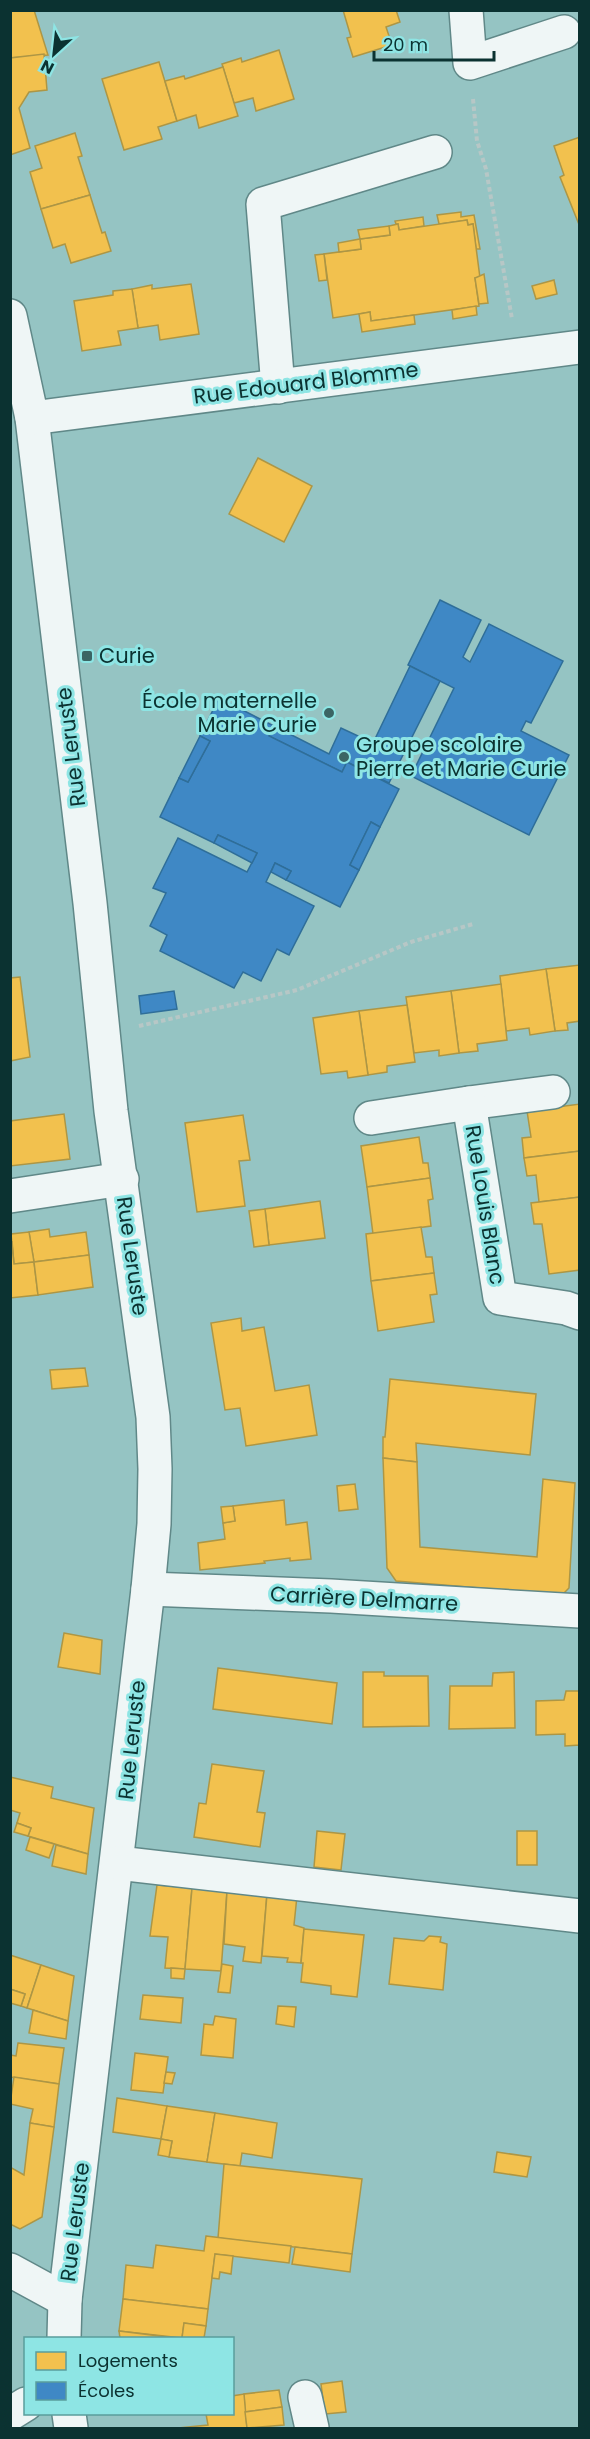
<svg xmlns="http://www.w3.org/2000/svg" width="590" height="2439" font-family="Poppins,sans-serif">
	<rect width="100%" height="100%" fill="#95c4c3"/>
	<g fill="#f2c14e" stroke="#ad9645" stroke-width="1.5">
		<polygon points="10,10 34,10 48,55 10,58"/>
		<polygon points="343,10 396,10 400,22 386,27 392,45 353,57 347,38 351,37"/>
		<polygon points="279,50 294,99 256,111 253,98 234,103 222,64 241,58 242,62"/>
		<polygon points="44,54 47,90 29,92 19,108 30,148 10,155 10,58"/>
		<polygon points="159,62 177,121 158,127 162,139 124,150 102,79"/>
		<polygon points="223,67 238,116 199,128 196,115 177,121 165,81 184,76 185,79"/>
		<polygon points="75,133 82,156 78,157 90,195 41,209 30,172 42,168 35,146"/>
		<polygon points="580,137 580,227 560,177 564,175 554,146"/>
		<polygon points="90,195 102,233 105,232 111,251 71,263 65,244 53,248 41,209"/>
		<polygon points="461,212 461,217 474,215 480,249 476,249 473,224 468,225 467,220 439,224 437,215"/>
		<polygon points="423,217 424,226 399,230 398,224 396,224 395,221"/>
		<polygon points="467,220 468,225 473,224 480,278 475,278 479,306 371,321 370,312 333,318 324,254 361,249 360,239 390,235 389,226 398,224 399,230"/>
		<polygon points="389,226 390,235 360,239 358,230"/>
		<polygon points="360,239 361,249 339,252 338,243"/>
		<polygon points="324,254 327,280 319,281 315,255"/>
		<polygon points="484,274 488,303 479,304 475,278"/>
		<polygon points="554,280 557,294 536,299 532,286"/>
		<polygon points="191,284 199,334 160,340 158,325 138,328 132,289 152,285 152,289"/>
		<polygon points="132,289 138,328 118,331 121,345 82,351 74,301 113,295 113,291"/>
		<polygon points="476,306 477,315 453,319 452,310"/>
		<polygon points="370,312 371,321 414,315 415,324 362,332 359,314"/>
		<polygon points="258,458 312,486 284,542 229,514"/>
		<polygon points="580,965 580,1021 567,1023 568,1030 555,1031 546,969"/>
		<polygon points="546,969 555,1031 530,1035 529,1028 506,1031 500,976"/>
		<polygon points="20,977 30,1057 10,1061 10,978"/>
		<polygon points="501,984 507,1040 477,1044 478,1051 459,1053 451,991"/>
		<polygon points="451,991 459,1053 439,1056 439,1050 414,1053 406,997"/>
		<polygon points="407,1005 415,1062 387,1066 387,1072 368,1075 359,1011"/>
		<polygon points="359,1011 368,1075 348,1078 347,1071 321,1074 313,1018"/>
		<polygon points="580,1104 580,1151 524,1158 522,1138 531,1137 527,1111"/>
		<polygon points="64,1114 70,1159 10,1166 10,1121"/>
		<polygon points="243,1115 250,1160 239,1161 245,1206 197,1212 185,1123"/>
		<polygon points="419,1137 423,1163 428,1163 430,1178 367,1187 361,1146"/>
		<polygon points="580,1151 580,1197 539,1202 536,1175 527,1176 524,1158"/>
		<polygon points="430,1178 433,1199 428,1200 431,1226 373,1234 367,1187"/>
		<polygon points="580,1197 580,1270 549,1274 542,1224 534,1224 531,1203"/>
		<polygon points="320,1201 325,1238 269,1245 265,1209"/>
		<polygon points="265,1209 269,1245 254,1247 249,1211"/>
		<polygon points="421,1227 426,1257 432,1257 434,1273 371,1281 366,1234"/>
		<polygon points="49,1229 50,1237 86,1232 89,1255 34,1262 29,1232"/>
		<polygon points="29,1232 34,1262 14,1264 11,1234"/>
		<polygon points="12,1241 14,1264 34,1262 38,1295 10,1298"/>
		<polygon points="89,1255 93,1287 38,1295 34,1262"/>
		<polygon points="434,1273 437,1294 430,1295 434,1322 378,1331 371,1281"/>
		<polygon points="241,1318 242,1331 264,1327 275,1391 309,1385 317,1435 246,1446 240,1408 225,1410 211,1323"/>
		<polygon points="85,1368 88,1386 52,1389 50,1370"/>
		<polygon points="390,1379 536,1394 530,1455 416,1443 417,1462 383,1458 383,1437 385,1437"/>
		<polygon points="383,1458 417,1462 420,1547 537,1557 543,1479 575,1483 569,1588 562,1595 396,1581 387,1568"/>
		<polygon points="355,1484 358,1509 339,1511 337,1486"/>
		<polygon points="284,1500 286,1525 307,1522 311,1559 290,1561 290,1558 264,1561 265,1563 200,1570 198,1543 225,1539 223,1523 235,1521 233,1506"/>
		<polygon points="233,1506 235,1521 223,1523 221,1507"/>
		<polygon points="64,1633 102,1640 100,1674 58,1667"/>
		<polygon points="218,1668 337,1683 332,1724 213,1709"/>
		<polygon points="363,1672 384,1672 384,1676 428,1676 429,1726 363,1727"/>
		<polygon points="514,1672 515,1728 449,1729 450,1686 492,1686 493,1673"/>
		<polygon points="566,1691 580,1691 580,1745 565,1746 565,1734 536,1735 536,1701 564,1700"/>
		<polygon points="212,1764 264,1771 257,1812 265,1813 260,1847 194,1837 199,1803 206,1804"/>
		<polygon points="10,1777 53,1787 51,1798 94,1808 88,1854 28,1836 31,1828 17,1823 20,1813 10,1810"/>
		<polygon points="17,1823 31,1828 28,1836 14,1832"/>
		<polygon points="317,1831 345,1834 341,1870 314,1867"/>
		<rect x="517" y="1831" width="20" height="34"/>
		<polygon points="30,1837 54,1844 49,1858 26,1850"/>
		<polygon points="56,1845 88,1854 86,1874 52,1866"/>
		<polygon points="157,1885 192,1888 185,1969 165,1968 168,1937 150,1936"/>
		<polygon points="192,1888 227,1891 221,1971 185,1969"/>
		<polygon points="227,1891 267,1894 261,1963 243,1961 245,1947 224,1944"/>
		<polygon points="267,1894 297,1896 294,1925 304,1928 301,1963 287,1962 288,1958 262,1956"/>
		<polygon points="304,1929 364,1935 357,1997 331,1994 331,1986 301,1982 303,1963 301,1963"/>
		<polygon points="429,1936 441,1937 440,1942 447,1944 443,1990 389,1984 394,1938 424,1941"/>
		<polygon points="10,1955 41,1965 27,2008 21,2006 25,1994 10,1989"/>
		<polygon points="222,1964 233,1966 230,1993 218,1992"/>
		<polygon points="41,1965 74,1976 68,2021 27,2008"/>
		<polygon points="171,1968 185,1969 184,1979 171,1978"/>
		<polygon points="10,1989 25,1994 21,2006 10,2003"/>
		<polygon points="143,1995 183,1998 181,2023 140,2019"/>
		<polygon points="278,2006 296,2007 294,2027 276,2024"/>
		<polygon points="33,2010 68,2021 66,2039 29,2033"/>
		<polygon points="215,2016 236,2019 233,2058 201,2055 204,2024 213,2025"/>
		<polygon points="18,2043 64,2048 59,2084 10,2077 10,2055 16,2056"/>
		<polygon points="135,2053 168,2057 163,2093 131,2090"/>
		<polygon points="166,2072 175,2073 172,2084 164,2083"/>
		<polygon points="14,2077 59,2084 54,2127 30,2123 33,2109 10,2104"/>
		<polygon points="117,2098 167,2106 161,2139 113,2132"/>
		<polygon points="167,2106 215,2113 207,2162 169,2157 172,2141 161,2139"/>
		<polygon points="215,2113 277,2123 272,2158 242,2153 240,2166 207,2162"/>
		<polygon points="30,2123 54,2127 42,2217 20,2229 10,2224 10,2167 24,2175"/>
		<polygon points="161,2139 172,2141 169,2157 158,2155"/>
		<polygon points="497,2152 531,2157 527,2177 494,2172"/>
		<polygon points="224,2164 362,2179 352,2254 218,2238"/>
		<polygon points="206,2236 291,2246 289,2263 215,2254 208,2309 123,2299 126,2265 153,2268 156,2245 204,2251"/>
		<polygon points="295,2247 352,2254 350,2272 292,2264"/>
		<polygon points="215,2254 233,2256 231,2274 220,2272 219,2279 212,2278"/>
		<polygon points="123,2299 208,2309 206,2326 184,2323 182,2338 119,2331"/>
		<polygon points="184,2323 206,2326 204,2338 182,2338"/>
		<polygon points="119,2331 175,2338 120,2338"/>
		<polygon points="342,2381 346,2412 325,2414 321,2384"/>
		<polygon points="279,2390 282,2407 245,2412 244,2394"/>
		<polygon points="244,2394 247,2428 178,2428 208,2425 206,2414 232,2414 232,2396"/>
		<polygon points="282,2407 284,2425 247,2428 245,2412"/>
	</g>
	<g fill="#3f88c5" stroke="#2f6e99" stroke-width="1.5">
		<polygon points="440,600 481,620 463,657 470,662 489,624 563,661 531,723 526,721 521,731 569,755 529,835 411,776 454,688 408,665"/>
		<polygon points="410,666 440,681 389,783 347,762 342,772 269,736 274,726 329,754 341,728 373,743"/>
		<polygon points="219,698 274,726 269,736 342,772 347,762 399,789 380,827 371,822 350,865 359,870 340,907 286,880 291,871 275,863 266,882 314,906 289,955 277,949 261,981 243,972 234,988 160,951 167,935 150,926 166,893 153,888 178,838 247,872 257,853 218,835 214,843 160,817 179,778 188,782 210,741 200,736"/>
		<polygon points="200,736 210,741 188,782 179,778"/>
		<polygon points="371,822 380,827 359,870 350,865"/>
		<polygon points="218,835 257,853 252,863 214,843"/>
		<polygon points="275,863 291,871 286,880 271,872"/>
		<polygon points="174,991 177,1009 141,1014 139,996"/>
	</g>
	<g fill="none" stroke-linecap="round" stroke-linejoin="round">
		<g stroke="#608888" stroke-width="36">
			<g id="minor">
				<polyline points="466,10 470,63 564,32"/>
				<polyline points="10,316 32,418 90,903 111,1111 153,1417 155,1469 154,1524 148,1589 65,2300 64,2338"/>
				<polyline points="278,387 263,204 435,152"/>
				<polyline points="32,418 580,347"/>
				<polyline points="469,1103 553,1092"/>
				<polyline points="371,1118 469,1103 500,1298 566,1308 580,1313"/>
				<polyline points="10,1196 122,1179"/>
				<polyline points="148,1589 331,1596 580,1611"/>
				<polyline points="118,1863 580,1916"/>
				<polyline points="10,2270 65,2300"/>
				<polyline points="305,2397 312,2428"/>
				<polyline points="10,2414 26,2404"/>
				<polyline points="69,2414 71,2428"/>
			</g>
		</g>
		<g stroke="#b7c7c6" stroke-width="4" stroke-dasharray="4.5 3" stroke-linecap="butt">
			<polyline points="473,99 477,141 486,169 512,319"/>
			<polyline points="139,1026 297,990 411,942 473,924"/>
		</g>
		<use href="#minor" stroke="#eff6f6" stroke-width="33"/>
	</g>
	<g fill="#3b6564" stroke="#8ee5e4" stroke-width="2">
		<rect x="81" y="650" width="12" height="12" rx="3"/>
		<circle cx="329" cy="713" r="6"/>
		<circle cx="344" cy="757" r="6"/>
	</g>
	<g text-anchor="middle" stroke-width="6" stroke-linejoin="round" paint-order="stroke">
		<g font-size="21" fill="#0b3231" stroke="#8ee5e4">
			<text transform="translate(306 383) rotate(-7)" y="7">Rue Edouard Blomme</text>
			<text transform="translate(71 747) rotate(-97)" y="7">Rue Leruste</text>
			<text transform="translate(485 1205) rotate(81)" y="7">Rue Louis Blanc</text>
			<text transform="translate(132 1256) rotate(82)" y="7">Rue Leruste</text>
			<text transform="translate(364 1599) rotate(3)" y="7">Carrière Delmarre</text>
			<text transform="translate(132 1740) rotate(-84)" y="7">Rue Leruste</text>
			<text transform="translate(75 2222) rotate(-83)" y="7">Rue Leruste</text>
		</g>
		<g font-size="21" fill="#0b3231" stroke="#8ee5e4" text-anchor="start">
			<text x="99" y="663">Curie</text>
			<text x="317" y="708" text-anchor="end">École maternelle<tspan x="317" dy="24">Marie Curie</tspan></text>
			<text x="356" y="752">Groupe scolaire<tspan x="356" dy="24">Pierre et Marie Curie</tspan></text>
		</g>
	</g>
	<rect width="590" height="2439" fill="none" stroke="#0b3231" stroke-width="24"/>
	<rect x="24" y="2337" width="210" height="78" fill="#8ee5e4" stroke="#5a9d9c" stroke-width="1.5"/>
	<rect x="36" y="2352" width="30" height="18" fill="#f2c14e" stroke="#5a9d9c" stroke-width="1.5"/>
	<text x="78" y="2367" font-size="18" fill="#0b3231">Logements</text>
	<rect x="36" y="2382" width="30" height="18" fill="#3f88c5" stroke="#5a9d9c" stroke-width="1.5"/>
	<text x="78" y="2397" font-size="18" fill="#0b3231">Écoles</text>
	<g transform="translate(54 54) rotate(207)" stroke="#8ee5e4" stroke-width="4.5" paint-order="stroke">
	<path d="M0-4.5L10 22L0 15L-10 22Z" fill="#0b3231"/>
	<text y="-9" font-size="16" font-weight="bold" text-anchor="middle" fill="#0b3231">N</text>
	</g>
	<path d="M374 51v9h120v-9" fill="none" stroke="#0b3231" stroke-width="3"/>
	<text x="383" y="51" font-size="18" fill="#0b3231" stroke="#8ee5e4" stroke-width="4.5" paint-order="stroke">20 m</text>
</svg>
